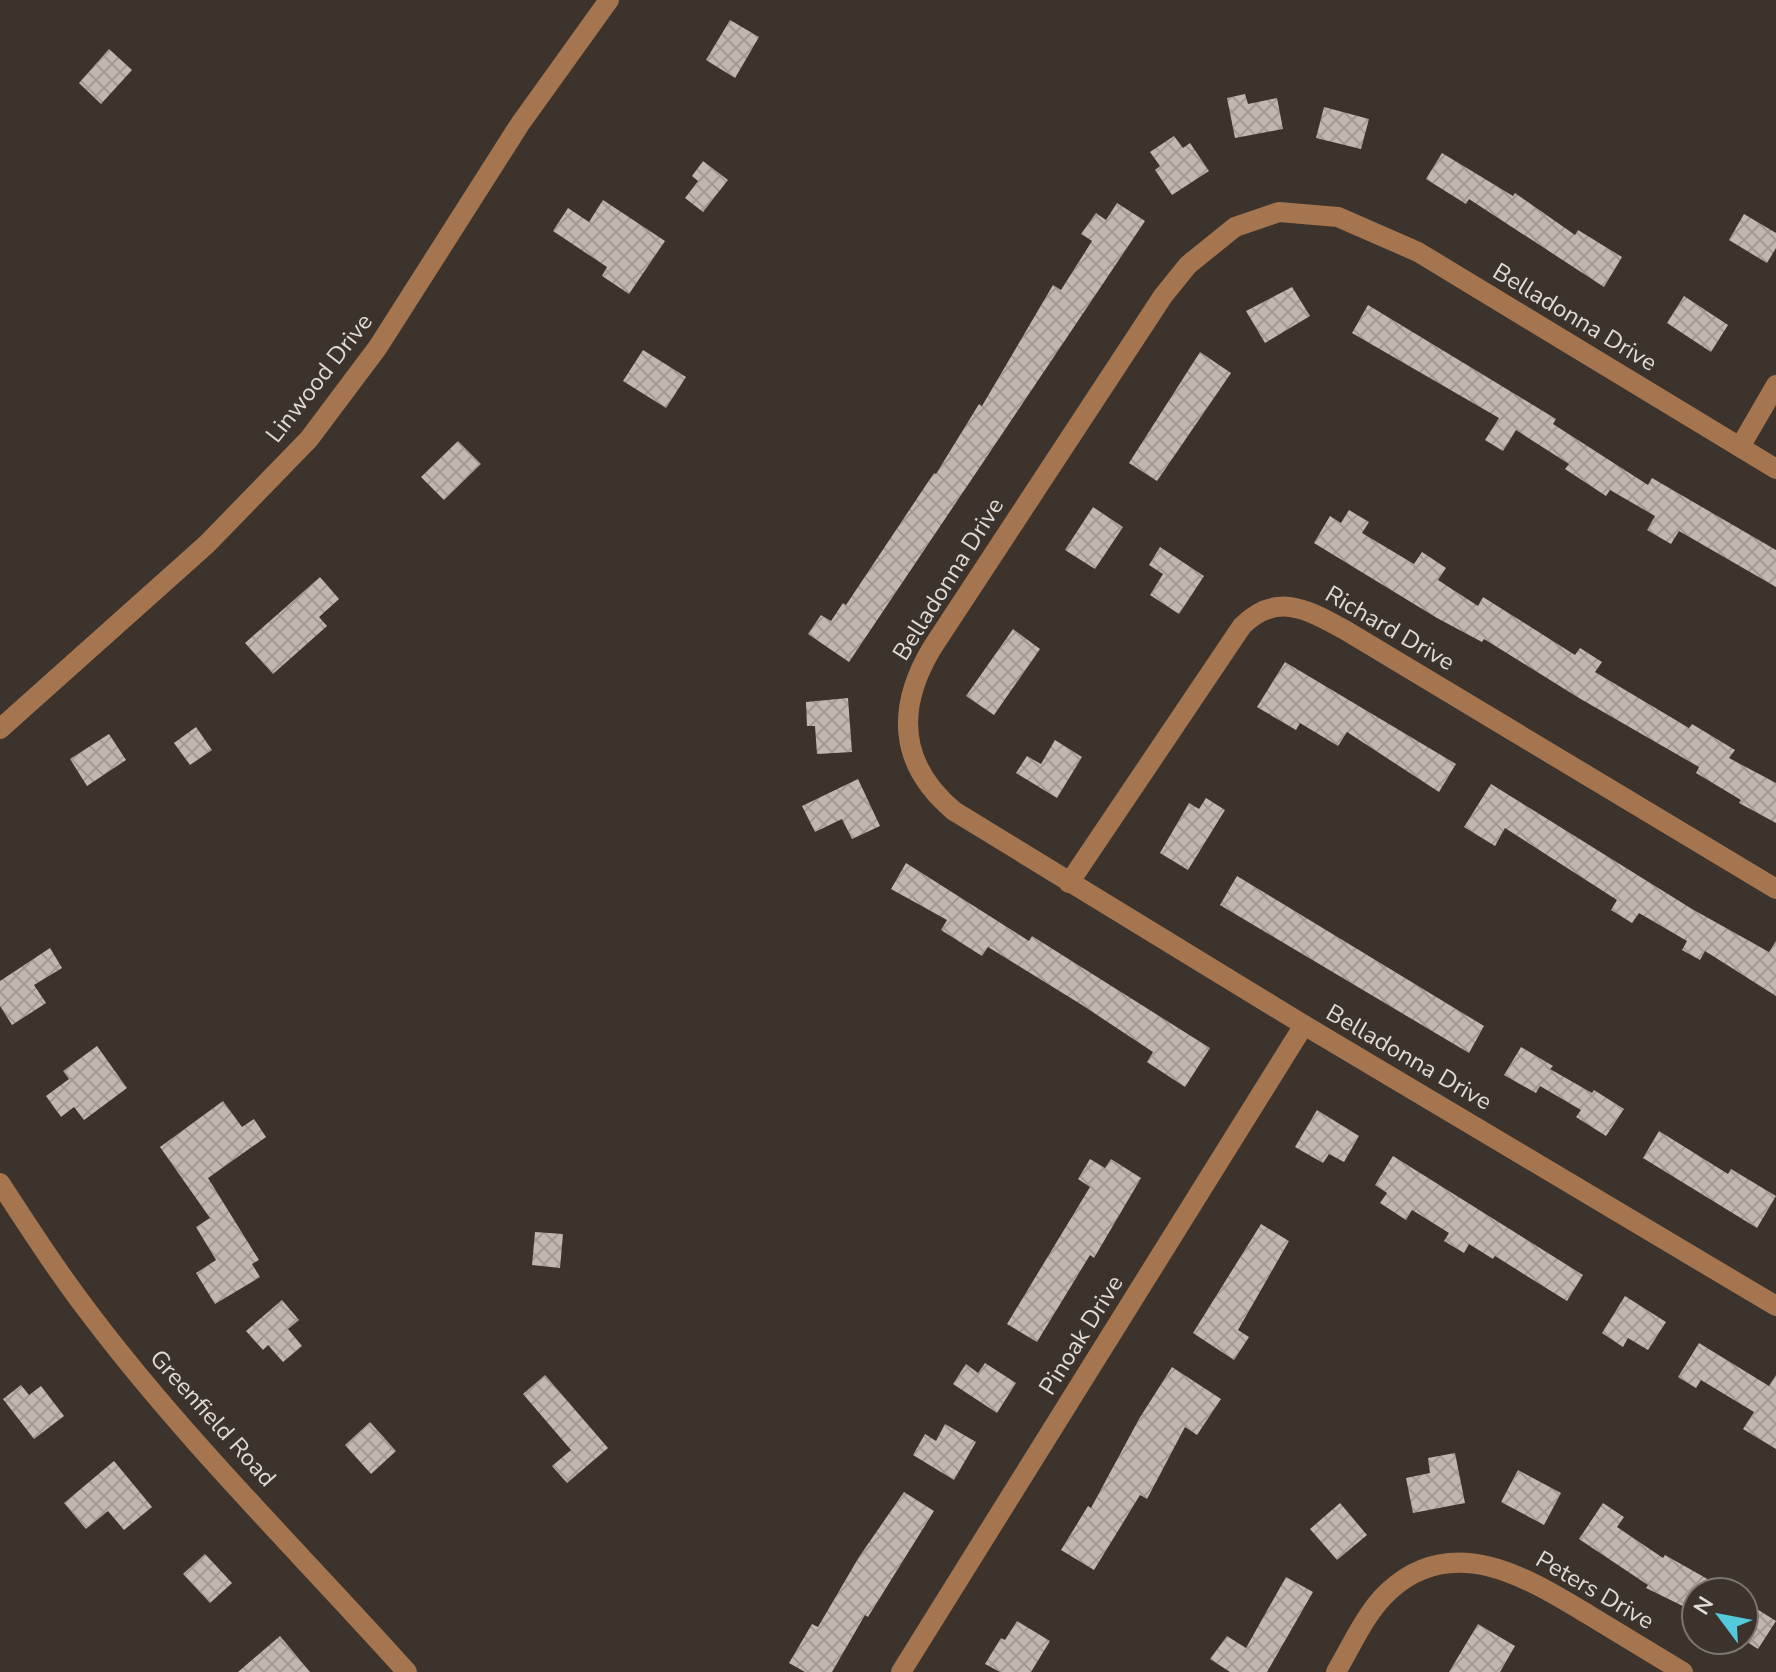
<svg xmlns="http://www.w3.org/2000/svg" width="1776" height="1672" font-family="'Nunito Sans',sans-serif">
	<defs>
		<pattern id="building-cross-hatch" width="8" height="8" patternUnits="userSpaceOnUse" patternTransform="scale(2)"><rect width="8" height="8" fill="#c2b7ae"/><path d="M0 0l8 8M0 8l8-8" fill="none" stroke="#a29a92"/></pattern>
	</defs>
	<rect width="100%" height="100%" fill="#3c332c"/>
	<g fill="url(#building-cross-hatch)">
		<polygon points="730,20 759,37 735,78 706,60"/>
		<polygon points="109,49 132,70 101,104 79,83"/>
		<polygon points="1245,94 1248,104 1277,98 1283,129 1235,138 1227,98"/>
		<polygon points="1324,107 1369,119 1361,149 1316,138"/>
		<polygon points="1174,136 1183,148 1190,143 1209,171 1172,195 1155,170 1160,166 1150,152"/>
		<polygon points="1442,153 1513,196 1515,193 1575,235 1578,230 1622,257 1604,287 1469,199 1466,204 1426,179"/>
		<polygon points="703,161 728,180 703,212 685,198 698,181 692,176"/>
		<polygon points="603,200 665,241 629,294 602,276 607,267 553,231 568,208 589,222"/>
		<polygon points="1117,203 1145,221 849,662 808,634 821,615 831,621 843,603 846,605 934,473 936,474 979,404 982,406 1053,285 1061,290 1092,241 1081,234 1096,213 1106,220"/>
		<polygon points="1744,214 1776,233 1776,248 1767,263 1729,240"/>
		<polygon points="1292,287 1310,316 1265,343 1246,311"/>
		<polygon points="1684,296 1728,325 1711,352 1667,323"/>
		<polygon points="1368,305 1556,419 1553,424 1648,485 1652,478 1776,550 1776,587 1679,531 1671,544 1647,530 1655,516 1610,490 1606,496 1565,469 1569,464 1516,430 1503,451 1485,440 1499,418 1352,333"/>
		<polygon points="643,350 686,377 666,408 623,381"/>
		<polygon points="1200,352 1231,373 1157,481 1129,463"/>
		<polygon points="458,441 481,464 444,500 421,477"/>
		<polygon points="1093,507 1123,527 1095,569 1065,550"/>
		<polygon points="1349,510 1369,522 1362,533 1414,564 1422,552 1446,568 1438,580 1478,606 1483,597 1575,655 1580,648 1602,662 1595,672 1689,728 1692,724 1735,750 1729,758 1776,783 1776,823 1739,803 1741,800 1696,773 1699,767 1579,698 1484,639 1482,642 1437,618 1314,543 1330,516 1341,523"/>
		<polygon points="1160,547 1204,576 1179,614 1150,595 1163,574 1149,565"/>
		<polygon points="320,577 339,599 319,617 327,626 273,674 245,643"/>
		<polygon points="1013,629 1040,649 994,715 966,696"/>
		<polygon points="1285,662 1456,764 1439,792 1347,732 1338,746 1300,723 1296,730 1257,707"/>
		<polygon points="848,698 852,752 817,754 815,726 807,726 806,702"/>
		<polygon points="196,727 212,750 190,765 174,743"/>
		<polygon points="109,734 126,760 87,786 70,759"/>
		<polygon points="1055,740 1082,757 1057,798 1016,773 1027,756 1041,764"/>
		<polygon points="858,779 880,826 852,839 842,819 815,832 802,806"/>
		<polygon points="1491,784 1692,909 1769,952 1776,941 1776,996 1705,951 1700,960 1682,950 1687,941 1639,913 1632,923 1611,910 1617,900 1505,828 1495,846 1464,827"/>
		<polygon points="1206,798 1225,810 1188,870 1160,853 1189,803 1199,809"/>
		<polygon points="906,863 1029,941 1032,936 1210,1048 1185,1087 1147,1062 1153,1052 1082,1005 988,947 982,956 941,930 947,920 891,889"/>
		<polygon points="1237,876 1484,1026 1469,1053 1220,905"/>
		<polygon points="50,948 62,968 34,985 46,1003 12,1025 0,1006 0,981"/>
		<polygon points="97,1046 127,1088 84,1120 74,1107 61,1117 46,1096 69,1079 63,1071"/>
		<polygon points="1521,1047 1553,1066 1550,1069 1592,1093 1594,1090 1624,1109 1606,1136 1576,1117 1581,1110 1540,1086 1536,1093 1504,1075"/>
		<polygon points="223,1101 242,1127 254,1119 266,1137 208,1178 259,1260 252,1264 260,1277 215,1304 196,1273 216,1260 196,1227 210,1218 160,1147"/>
		<polygon points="1317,1110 1359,1136 1344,1162 1329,1154 1323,1163 1295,1147"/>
		<polygon points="1659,1131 1728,1174 1731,1169 1776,1196 1757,1228 1643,1158"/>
		<polygon points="1393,1156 1583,1275 1567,1301 1495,1256 1493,1259 1469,1244 1464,1253 1444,1241 1449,1233 1412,1210 1406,1220 1380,1203 1387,1193 1375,1185"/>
		<polygon points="1090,1159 1105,1168 1111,1159 1141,1178 1094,1258 1090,1255 1037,1342 1007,1324 1090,1187 1078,1179"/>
		<polygon points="1261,1224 1289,1241 1238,1330 1249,1337 1234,1360 1193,1333"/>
		<polygon points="535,1232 563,1234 560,1268 532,1265"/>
		<polygon points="1625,1296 1666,1322 1648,1350 1628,1338 1623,1347 1602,1333"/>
		<polygon points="282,1300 299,1320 288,1329 302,1346 283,1362 268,1345 263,1350 246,1331"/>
		<polygon points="1699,1343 1769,1386 1776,1375 1776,1449 1743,1429 1754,1412 1701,1380 1696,1388 1678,1377"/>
		<polygon points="985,1363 1016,1383 997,1413 953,1384 966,1364 978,1373"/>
		<polygon points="1172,1367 1221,1399 1197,1435 1185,1427 1147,1499 1140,1495 1094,1570 1061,1550 1088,1506 1091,1508 1139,1419"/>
		<polygon points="545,1375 608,1448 567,1483 552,1466 571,1450 523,1394"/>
		<polygon points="21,1385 29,1395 41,1386 64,1416 34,1439 3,1399"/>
		<polygon points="370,1422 396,1451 371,1474 345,1445"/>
		<polygon points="945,1424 976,1442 954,1480 913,1455 925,1434 936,1441"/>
		<polygon points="1455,1453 1465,1503 1413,1513 1406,1478 1430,1473 1428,1458"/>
		<polygon points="114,1461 152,1507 124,1530 108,1511 86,1529 64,1503"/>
		<polygon points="1518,1470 1561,1493 1544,1525 1501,1502"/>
		<polygon points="904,1492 934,1511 868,1617 865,1615 832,1672 805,1672 789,1663 812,1624 818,1627 859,1557"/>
		<polygon points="1340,1503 1367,1535 1337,1560 1310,1529"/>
		<polygon points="1603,1503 1624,1517 1617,1527 1663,1558 1665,1555 1711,1581 1704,1592 1696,1592 1693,1611 1646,1588 1648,1585 1579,1539"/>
		<polygon points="205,1554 232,1583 210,1603 183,1574"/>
		<polygon points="1286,1577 1313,1592 1267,1672 1230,1672 1210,1659 1227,1636 1246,1648"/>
		<polygon points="1744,1601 1776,1621 1758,1649 1744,1640"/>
		<polygon points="1017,1621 1050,1641 1031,1672 1000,1672 985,1664 1001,1638 1005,1640"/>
		<polygon points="1478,1624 1515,1646 1500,1672 1449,1672"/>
		<polygon points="280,1636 310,1672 238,1672"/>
	</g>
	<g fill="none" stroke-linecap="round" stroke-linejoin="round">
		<g stroke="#a57550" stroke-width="20">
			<polyline points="1740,447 1776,385"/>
			<path d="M 1776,469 L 1418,252 L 1338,217 L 1279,212 L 1235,227 L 1188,265 L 1163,296 L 932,648 C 896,708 898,764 954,811 L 1304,1025 L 1776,1306"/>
			<polyline points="0,729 207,544 309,439 378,347 520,124 609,0"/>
			<path d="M 1069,883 L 1242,626 C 1277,591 1308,610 1345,630 L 1776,889"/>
			<path d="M 0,1183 C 30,1229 59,1274 93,1318 C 188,1443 302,1555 407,1672"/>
			<polyline points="901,1672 1304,1025"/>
			<path d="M 1336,1672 C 1352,1645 1366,1612 1389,1591 C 1454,1531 1529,1579 1589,1615 C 1620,1634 1652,1653 1683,1672"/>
		</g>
	</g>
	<g text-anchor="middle" stroke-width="8" stroke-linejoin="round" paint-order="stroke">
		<g font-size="24" fill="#dfdad5" stroke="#3c332c">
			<text transform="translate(1575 317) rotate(31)" y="8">Belladonna Drive</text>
			<text transform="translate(319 378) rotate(-52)" y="8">Linwood Drive</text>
			<text transform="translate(948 579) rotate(-58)" y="8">Belladonna Drive</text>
			<text transform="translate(1390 628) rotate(30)" y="8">Richard Drive</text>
			<text transform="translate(1409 1057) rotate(30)" y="8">Belladonna Drive</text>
			<text transform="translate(1081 1335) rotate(-58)" y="8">Pinoak Drive</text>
			<text transform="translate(213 1418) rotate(48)" y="8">Greenfield Road</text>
			<text transform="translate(1595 1590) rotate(30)" y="8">Peters Drive</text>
		</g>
	</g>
	<g transform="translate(1720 1616) rotate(302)"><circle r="38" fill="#3c332c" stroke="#7d7670" stroke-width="2"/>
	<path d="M0-6L14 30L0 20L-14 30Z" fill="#53cadc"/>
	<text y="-12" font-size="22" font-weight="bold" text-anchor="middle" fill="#dfdad5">N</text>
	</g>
</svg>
